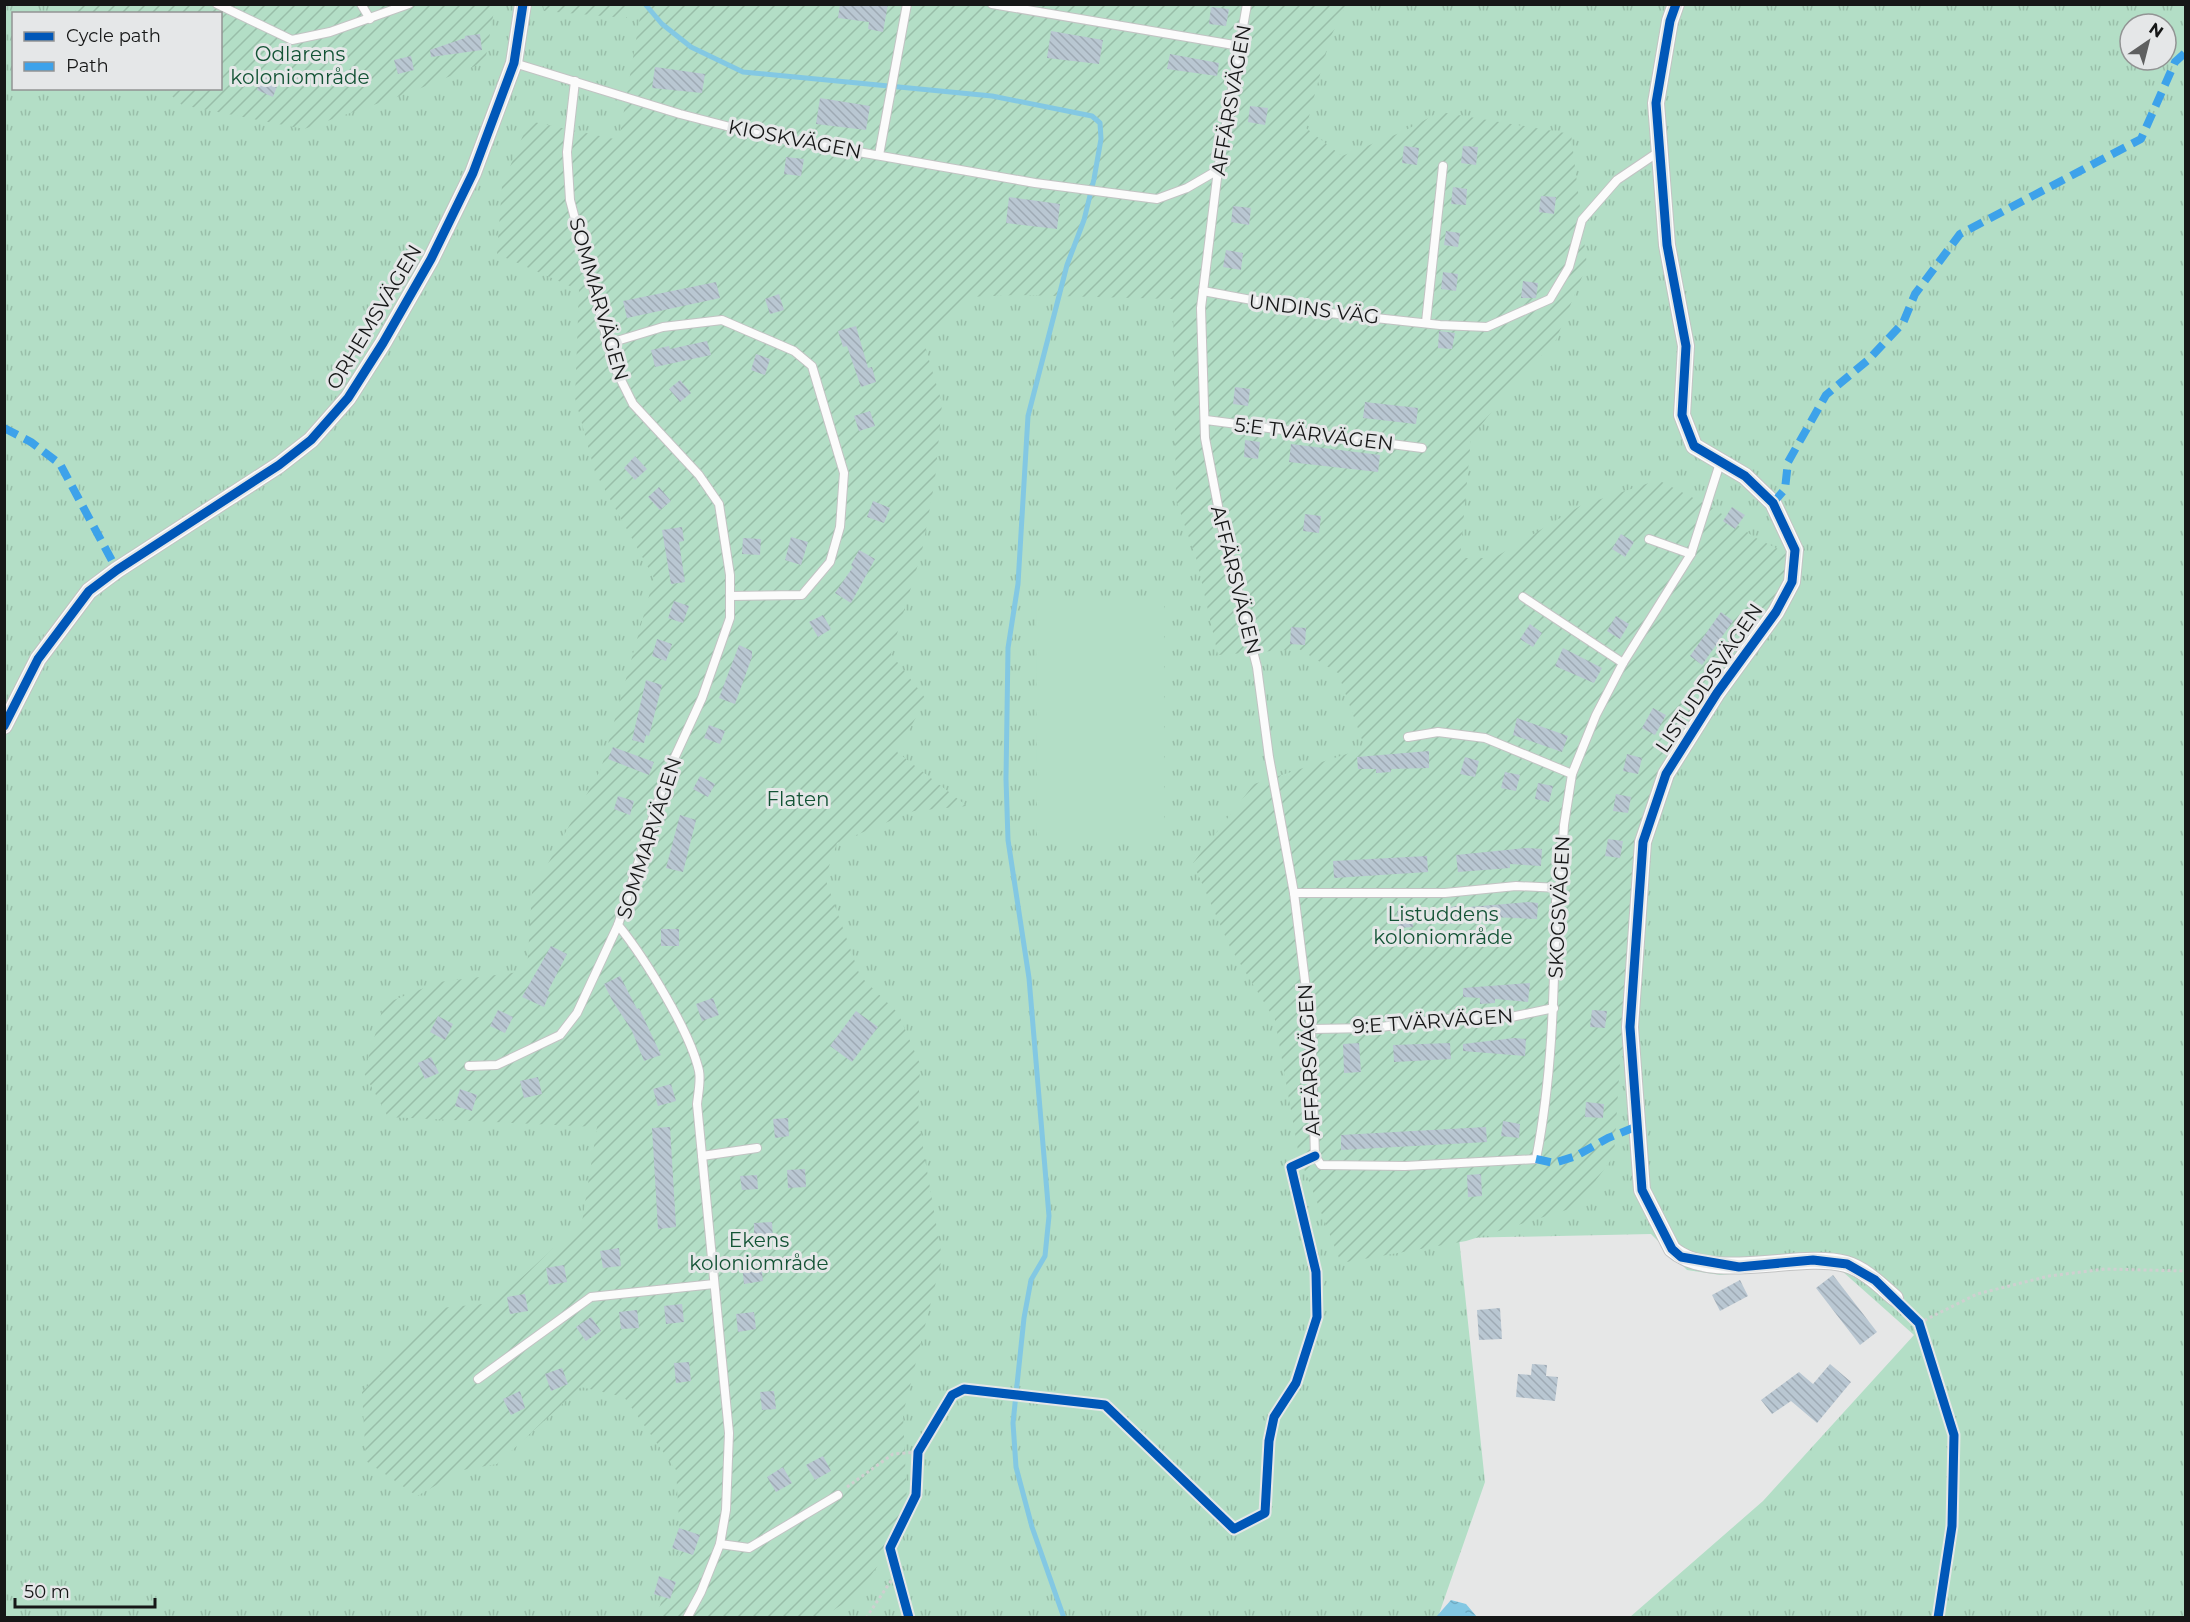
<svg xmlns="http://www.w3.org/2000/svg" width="2190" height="1622" font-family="Montserrat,sans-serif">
	<defs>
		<pattern id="park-tufts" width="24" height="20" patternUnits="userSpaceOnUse" patternTransform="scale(1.5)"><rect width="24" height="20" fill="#b3dec6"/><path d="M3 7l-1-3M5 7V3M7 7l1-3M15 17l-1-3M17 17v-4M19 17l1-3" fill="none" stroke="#99bea9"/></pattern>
		<pattern id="garden-furrows" width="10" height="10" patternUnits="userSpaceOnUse" patternTransform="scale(1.5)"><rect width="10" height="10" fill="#b3dec6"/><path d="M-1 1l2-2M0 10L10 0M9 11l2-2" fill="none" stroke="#99bea9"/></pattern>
		<pattern id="water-ripples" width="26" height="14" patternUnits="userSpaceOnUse" patternTransform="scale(1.5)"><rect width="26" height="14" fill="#83c8e3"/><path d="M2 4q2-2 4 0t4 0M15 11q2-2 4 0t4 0" fill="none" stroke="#70abc2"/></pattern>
		<pattern id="building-back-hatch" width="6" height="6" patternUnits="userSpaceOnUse" patternTransform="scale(1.5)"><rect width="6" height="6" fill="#b9c7d2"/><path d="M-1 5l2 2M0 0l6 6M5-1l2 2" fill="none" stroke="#9eaab4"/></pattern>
	</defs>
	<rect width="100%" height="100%" fill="#e6e7e7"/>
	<path fill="url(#park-tufts)" fill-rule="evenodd" d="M 5,5 L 2185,5 L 2185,1617 L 1630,1617 L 1763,1501 L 1914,1335 L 1842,1271 L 1807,1267 L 1720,1275 L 1687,1270 L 1651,1234 L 1459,1238 L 1485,1482 L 1438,1617 L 5,1618 ZM 14,14 L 220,14 L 220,88 L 14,88 ZM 2130,24 L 2166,24 L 2166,60 L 2130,60 Z"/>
	<g fill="url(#garden-furrows)">
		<polygon points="1347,4 1329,40 1306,128 1342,156 1402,132 1440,112 1571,134 1587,265 1555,342 1515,382 1471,438 1460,558 1494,558 1580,506 1658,480 1715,509 1754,537 1794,557 1792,582 1652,811 1630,1027 1620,1061 1614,1156 1576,1207 1466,1241 1341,1263 1299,1156 1275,1020 1230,947 1193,863 1254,784 1365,748 1338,673 1299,649 1218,655 1197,561 1176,500 1173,299 1018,295 967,297 923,340 942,403 935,480 922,551 891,654 926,699 897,752 967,806 914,811 837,843 825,878 860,976 898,1013 920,1064 918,1118 942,1258 903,1414 907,1503 890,1548 858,1594 823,1617 661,1617 659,1608 681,1553 676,1470 624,1397 581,1387 497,1464 463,1470 417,1496 366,1461 362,1392 440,1308 494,1303 582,1222 597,1127 388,1117 364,1073 384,1004 439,982 527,971 532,892 601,769 654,578 595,472 575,398 579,290 497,254 502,186 529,121 619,140 642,5"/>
		<polygon points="69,5 495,5 485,62 411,92 304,129 182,105 164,89 220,88 220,14 79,13"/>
		<polygon points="543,5 627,5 627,18 544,11"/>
	</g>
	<polygon fill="#b3dec6" points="1036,603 1164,603 1164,843 1037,843"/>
	<polygon fill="url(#water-ripples)" points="1451,1600 1466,1604 1477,1617 1436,1617"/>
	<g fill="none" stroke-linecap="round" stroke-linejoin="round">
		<polyline stroke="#83c8e3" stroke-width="5" points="645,4 662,24 691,47 743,72 992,96 1092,116 1100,123 1101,139 1094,179 1084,220 1067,265 1028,416 1018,584 1008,648 1006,779 1008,840 1029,978 1049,1216 1045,1256 1031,1280 1024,1318 1013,1423 1016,1467 1032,1527 1064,1618"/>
	</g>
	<g fill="url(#building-back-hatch)">
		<polygon points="840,4 888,4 883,32 868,29 869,22 838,18"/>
		<polygon points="1211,7 1229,9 1226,26 1209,24"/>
		<polygon points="1051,31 1103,40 1099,64 1047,58"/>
		<polygon points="480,34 482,50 431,57 430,50 465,38 465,36"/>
		<polygon points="1170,54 1219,63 1217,76 1167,69"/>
		<polygon points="411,56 414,70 398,74 394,60"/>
		<polygon points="655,67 705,74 702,93 652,88"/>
		<polygon points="263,75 279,81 273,97 257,90"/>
		<polygon points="820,98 870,106 866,130 816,124"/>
		<polygon points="1250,106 1268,108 1265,125 1248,122"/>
		<polygon points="1404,146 1419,148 1417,165 1402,163"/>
		<polygon points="1463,146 1478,147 1476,165 1461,163"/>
		<polygon points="786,157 804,159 801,176 784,174"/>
		<polygon points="1453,187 1467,189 1466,205 1451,204"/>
		<polygon points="1541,196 1556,197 1554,214 1539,212"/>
		<polygon points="1009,197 1060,204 1057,229 1006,223"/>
		<polygon points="1233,206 1251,208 1249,225 1231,222"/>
		<polygon points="1446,231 1460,233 1458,247 1444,245"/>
		<polygon points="1226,250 1243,253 1241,270 1223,267"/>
		<polygon points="1443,272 1458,274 1456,291 1441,289"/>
		<polygon points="1523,281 1538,283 1536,298 1521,298"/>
		<polygon points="716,282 720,298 627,318 623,301"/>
		<polygon points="779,294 784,310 770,314 765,299"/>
		<polygon points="856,326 868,368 872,367 876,382 861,387 847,346 843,347 838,331"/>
		<polygon points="1439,331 1455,333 1452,349 1438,348"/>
		<polygon points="707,341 711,355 655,367 651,350 669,346 670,349"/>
		<polygon points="756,354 770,359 765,375 751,370"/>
		<polygon points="680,380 691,393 680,402 669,389"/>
		<polygon points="1235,387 1250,389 1248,406 1233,404"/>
		<polygon points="1365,402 1418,408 1416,424 1363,418"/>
		<polygon points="870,411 875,426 859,431 854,416"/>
		<polygon points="1245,440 1260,442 1258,459 1244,457"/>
		<polygon points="1291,444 1380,455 1378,472 1289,462"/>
		<polygon points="635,456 647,469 635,480 624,468"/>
		<polygon points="659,487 671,501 660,510 648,497"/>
		<polygon points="873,501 890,508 884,523 867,517"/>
		<polygon points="1732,507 1745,515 1735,529 1723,521"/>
		<polygon points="1305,514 1321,516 1319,533 1303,531"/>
		<polygon points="682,527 684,541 679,542 685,582 671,584 662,530"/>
		<polygon points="1621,534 1634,542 1625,557 1612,549"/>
		<polygon points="791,537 808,542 801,565 785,560"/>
		<polygon points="743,538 761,539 760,555 742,554"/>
		<polygon points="859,550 875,559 851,603 835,593 853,567 851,565"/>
		<polygon points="674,601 689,606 683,623 668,618"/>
		<polygon points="1721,612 1733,621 1702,665 1690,656"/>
		<polygon points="823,615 831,629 818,637 809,622"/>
		<polygon points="1616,616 1629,624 1620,639 1607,631"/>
		<polygon points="1530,624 1542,633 1533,647 1520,639"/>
		<polygon points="1291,627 1306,628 1305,645 1290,644"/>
		<polygon points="657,639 672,644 666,661 652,656"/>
		<polygon points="739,645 752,651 752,657 735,704 719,698"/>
		<polygon points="1563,648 1602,668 1594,683 1555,666"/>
		<polygon points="646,680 662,685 649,736 646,735 644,743 632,740"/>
		<polygon points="1653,708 1666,715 1655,735 1642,728"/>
		<polygon points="1517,718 1568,736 1562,752 1513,735"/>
		<polygon points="709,725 725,731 720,744 704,738"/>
		<polygon points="613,747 654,762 649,775 608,759"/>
		<polygon points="1429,751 1429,768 1391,769 1391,772 1376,773 1376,769 1358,769 1357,757"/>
		<polygon points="1627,754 1642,758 1638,774 1623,771"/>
		<polygon points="1465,757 1479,761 1475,777 1460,774"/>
		<polygon points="1505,772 1520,775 1516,791 1501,788"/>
		<polygon points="700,776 715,784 708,797 693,789"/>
		<polygon points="1538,783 1553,786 1549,802 1535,799"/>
		<polygon points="1616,794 1631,797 1628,813 1613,811"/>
		<polygon points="618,796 634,801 630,815 614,809"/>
		<polygon points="680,815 696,820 683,872 666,868"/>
		<polygon points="1608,839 1623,841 1620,858 1605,856"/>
		<polygon points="1527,848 1542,849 1541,866 1510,864 1510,868 1458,872 1456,855"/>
		<polygon points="1427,856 1428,872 1334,878 1333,861"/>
		<polygon points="1528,902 1538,903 1537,919 1469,916 1469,907"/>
		<polygon points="1457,906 1458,923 1443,924 1442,908"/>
		<polygon points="1412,910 1413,927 1399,928 1397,911"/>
		<rect x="661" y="929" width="18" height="17"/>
		<polygon points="551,946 567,954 548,991 550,992 544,1007 522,997"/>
		<polygon points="620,976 637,1009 639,1008 661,1055 644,1061 632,1031 612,1000 604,984"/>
		<polygon points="1530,983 1528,1002 1495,999 1495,1003 1480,1004 1480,998 1463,997 1463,988"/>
		<polygon points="713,998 719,1015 702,1021 696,1004"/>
		<polygon points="498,1010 513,1017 505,1033 490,1026"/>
		<polygon points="1592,1010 1607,1011 1605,1028 1590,1027"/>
		<polygon points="856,1011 878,1027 852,1062 830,1046"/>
		<polygon points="438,1016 453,1024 445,1040 430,1032"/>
		<polygon points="1514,1038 1526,1039 1525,1056 1463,1051 1463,1044"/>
		<polygon points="1359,1043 1361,1072 1344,1073 1343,1044"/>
		<polygon points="1450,1043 1451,1059 1394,1062 1393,1045"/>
		<polygon points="431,1057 439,1073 425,1079 418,1063"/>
		<polygon points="538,1077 542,1094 524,1098 520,1081"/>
		<polygon points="671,1084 676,1101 658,1106 653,1089"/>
		<polygon points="460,1089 477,1095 472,1111 455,1106"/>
		<polygon points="1586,1102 1604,1104 1603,1118 1585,1117"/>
		<polygon points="788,1118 789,1136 775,1138 773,1119"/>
		<polygon points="1503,1121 1520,1124 1519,1138 1501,1136"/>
		<polygon points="670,1127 676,1227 658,1229 652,1128"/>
		<polygon points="1486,1127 1487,1142 1341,1150 1341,1135"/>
		<polygon points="805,1169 806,1187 788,1188 787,1170"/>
		<polygon points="1481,1174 1482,1196 1468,1197 1467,1175"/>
		<polygon points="757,1175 758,1189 742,1190 740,1176"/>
		<polygon points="772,1222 773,1239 754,1240 754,1223"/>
		<polygon points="619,1248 621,1266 603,1268 600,1251"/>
		<polygon points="761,1264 763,1281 744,1284 742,1266"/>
		<polygon points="564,1265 567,1282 549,1285 546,1268"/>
		<polygon points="1833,1275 1877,1332 1860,1345 1816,1288"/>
		<polygon points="1740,1280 1748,1296 1720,1311 1712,1295"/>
		<polygon points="525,1294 528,1311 510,1314 507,1297"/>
		<polygon points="682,1304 684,1322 666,1324 664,1306"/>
		<polygon points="1500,1308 1502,1339 1479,1340 1477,1310"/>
		<polygon points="637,1310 639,1328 621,1329 619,1312"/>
		<polygon points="754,1312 756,1329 738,1332 736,1314"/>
		<polygon points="591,1317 601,1331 586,1341 576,1327"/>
		<polygon points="689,1362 691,1381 676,1383 674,1363"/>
		<polygon points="1532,1364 1547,1365 1546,1376 1558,1377 1555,1401 1516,1397 1518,1374 1531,1375"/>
		<polygon points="1830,1364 1851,1382 1817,1423 1791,1401 1772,1414 1761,1400 1799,1372 1813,1384"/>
		<polygon points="562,1368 568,1384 551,1391 545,1374"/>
		<polygon points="520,1391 525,1408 511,1415 503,1399"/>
		<polygon points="774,1391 776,1409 762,1410 760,1392"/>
		<polygon points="823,1456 831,1471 815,1480 806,1465"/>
		<polygon points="783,1467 792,1483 776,1492 767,1477"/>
		<polygon points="679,1528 700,1535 693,1555 672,1548"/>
		<polygon points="659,1576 676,1582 670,1599 654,1594"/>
	</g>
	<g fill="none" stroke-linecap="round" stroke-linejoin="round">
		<g stroke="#c2c3c3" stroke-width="10">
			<g id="service">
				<polyline points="217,4 292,40 330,32 409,4"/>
				<polyline points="361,4 370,19"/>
				<polyline points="992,4 1240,46"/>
				<path d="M 1247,4 L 1218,170 L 1201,308 L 1205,438 L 1222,527 L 1257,667 L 1269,757 L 1294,893 L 1311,1029 L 1315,1156 L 1321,1165 L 1405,1166 L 1536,1159 C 1553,1074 1554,987 1556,901 L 1560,888 L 1564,825 L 1572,774 L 1596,715 L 1623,663 L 1691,554 L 1720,463"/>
				<polyline points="514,63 680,114 761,135 1035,183 1157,199 1187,188 1218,170"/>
				<path d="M 575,81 L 567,152 L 570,200 L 614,366 L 633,404 L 699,475 L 719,504 L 730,575 L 730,618 L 702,698 L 667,774 L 618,925 C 644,957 690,1031 699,1071 C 701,1081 698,1094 697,1104 L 729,1433 L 726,1510 L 720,1544 L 701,1592 L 687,1618"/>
				<polyline points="879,155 907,4"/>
				<polyline points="1203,291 1311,311 1440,325 1487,327 1550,299 1569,267 1582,220 1617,180 1660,151"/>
				<polyline points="1426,322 1443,166"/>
				<polyline points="610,343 663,327 722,320 794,351 812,366 844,473 840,527 830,562 802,595 730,596"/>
				<polyline points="1206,420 1422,448"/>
				<polyline points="1649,539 1691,554"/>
				<polyline points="1523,597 1623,663"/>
				<polyline points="1408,737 1438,732 1485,738 1572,774"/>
				<polyline points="1294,893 1445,893 1516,886 1560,888"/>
				<polyline points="1311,1029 1373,1028 1443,1019 1511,1017 1554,1008"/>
				<polyline points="469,1066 497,1065 560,1035 577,1013 618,925"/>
				<polyline points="702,1156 757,1148"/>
				<polyline points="478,1379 591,1297 714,1284"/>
				<polyline points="720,1544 749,1548 838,1495"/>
			</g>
		</g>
		<g stroke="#c2c3c3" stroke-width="18">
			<g id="minor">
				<path d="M 1676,4 L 1670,21 L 1656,103 L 1667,245 L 1686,346 L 1682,415 L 1694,446 L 1745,476 L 1773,503 L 1795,550 L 1792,582 L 1776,612 L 1717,693 L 1666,774 L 1643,842 L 1630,1027 L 1642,1190 L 1672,1249 C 1712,1284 1798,1251 1846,1264 C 1864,1269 1881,1286 1895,1298"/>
				<polyline points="4,726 38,659 89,591 117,570 279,465 311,440 348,398 383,343 431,259 473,173 514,63 523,4"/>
			</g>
		</g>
		<g stroke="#cfd0d0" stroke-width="3" stroke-dasharray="3 3" stroke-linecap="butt">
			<polyline points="1919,1323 1977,1294 2049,1276 2105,1269 2186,1271"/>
			<polyline points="847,1487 893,1454 918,1452"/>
			<polyline points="866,1618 897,1572"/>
		</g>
		<use href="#service" stroke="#fbfbfb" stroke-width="8"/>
		<use href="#minor" stroke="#fbfbfb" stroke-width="16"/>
		<g stroke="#3da2ea" stroke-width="8" stroke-dasharray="15 8" stroke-linecap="butt">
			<polyline points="4,428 31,442 60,464 117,570"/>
			<polyline points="1773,503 1785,489 1788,462 1826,395 1868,360 1903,323 1915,294 1960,234 2141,139 2175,62 2186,52"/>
			<polyline points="1536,1159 1554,1163 1576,1156 1608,1138 1638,1126"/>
		</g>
		<g stroke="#e5e7e8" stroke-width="13">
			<g id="cycleway">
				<polyline points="1676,4 1670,21 1656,103 1667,245 1686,346 1682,415 1694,446 1745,476 1773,503 1795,550 1792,582 1776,612 1717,693 1666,774 1643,842 1630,1027 1642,1190 1672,1249 1681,1257 1739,1267 1813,1260 1847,1264 1875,1280 1919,1323 1954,1435 1952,1526 1938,1618"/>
				<polyline points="4,726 38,659 89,591 117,570 279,465 311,440 348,398 383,343 431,259 473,173 514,63 523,4"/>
				<polyline points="909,1618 890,1548 916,1495 918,1452 952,1395 964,1389 1105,1405 1234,1529 1265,1513 1269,1441 1274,1417 1296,1383 1317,1317 1316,1272 1291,1167 1315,1156"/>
			</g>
		</g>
		<use href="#cycleway" stroke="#0057b8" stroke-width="9"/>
	</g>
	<g text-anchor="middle" stroke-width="6" stroke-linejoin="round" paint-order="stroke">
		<g font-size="20" fill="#135335" stroke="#e5e7e8">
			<text x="300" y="61">Odlarens<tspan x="300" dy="23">koloniområde</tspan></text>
			<text x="798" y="806">Flaten</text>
			<text x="1443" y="921">Listuddens<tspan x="1443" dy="23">koloniområde</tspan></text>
			<text x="759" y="1247">Ekens<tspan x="759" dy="23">koloniområde</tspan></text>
		</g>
		<g font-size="20" fill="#161717" stroke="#e5e7e8">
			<text transform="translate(1231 100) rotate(-80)" y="7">AFFÄRSVÄGEN</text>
			<text transform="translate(795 139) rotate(11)" y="7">KIOSKVÄGEN</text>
			<text transform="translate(599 299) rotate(74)" y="7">SOMMARVÄGEN</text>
			<text transform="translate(1314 309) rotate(7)" y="7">UNDINS VÄG</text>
			<text transform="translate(374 317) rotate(-59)" y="7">ORHEMSVÄGEN</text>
			<text transform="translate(1314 434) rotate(7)" y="7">5:E TVÄRVÄGEN</text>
			<text transform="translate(1236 580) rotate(76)" y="7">AFFÄRSVÄGEN</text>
			<text transform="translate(1709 678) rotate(-56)" y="7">LISTUDDSVÄGEN</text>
			<text transform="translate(649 838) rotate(-72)" y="7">SOMMARVÄGEN</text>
			<text transform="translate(1559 907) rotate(-87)" y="7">SKOGSVÄGEN</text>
			<text transform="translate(1433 1021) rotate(-4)" y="7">9:E TVÄRVÄGEN</text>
			<text transform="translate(1309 1060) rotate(-93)" y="7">AFFÄRSVÄGEN</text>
		</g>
	</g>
	<rect width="2190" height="1622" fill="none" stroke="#161717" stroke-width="12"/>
	<rect x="12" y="12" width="210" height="78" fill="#e5e7e8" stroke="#929494" stroke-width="1.5"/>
	<rect x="24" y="32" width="30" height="9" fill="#0057b8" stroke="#929494" stroke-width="1.5"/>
	<text x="66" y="42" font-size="18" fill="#161717">Cycle path</text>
	<rect x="24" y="62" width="30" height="9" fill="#3da2ea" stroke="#929494" stroke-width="1.5"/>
	<text x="66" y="72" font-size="18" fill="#161717">Path</text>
	<g transform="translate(2148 42) rotate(35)"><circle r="28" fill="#e5e7e8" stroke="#929494" stroke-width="1.5"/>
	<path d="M0-4.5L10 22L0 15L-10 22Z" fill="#5f6060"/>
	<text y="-9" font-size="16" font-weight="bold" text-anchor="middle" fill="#161717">N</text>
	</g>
	<path d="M15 1598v9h140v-9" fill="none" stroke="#161717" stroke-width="3"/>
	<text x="24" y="1598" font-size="18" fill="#161717" stroke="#e5e7e8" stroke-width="4.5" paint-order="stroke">50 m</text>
</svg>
